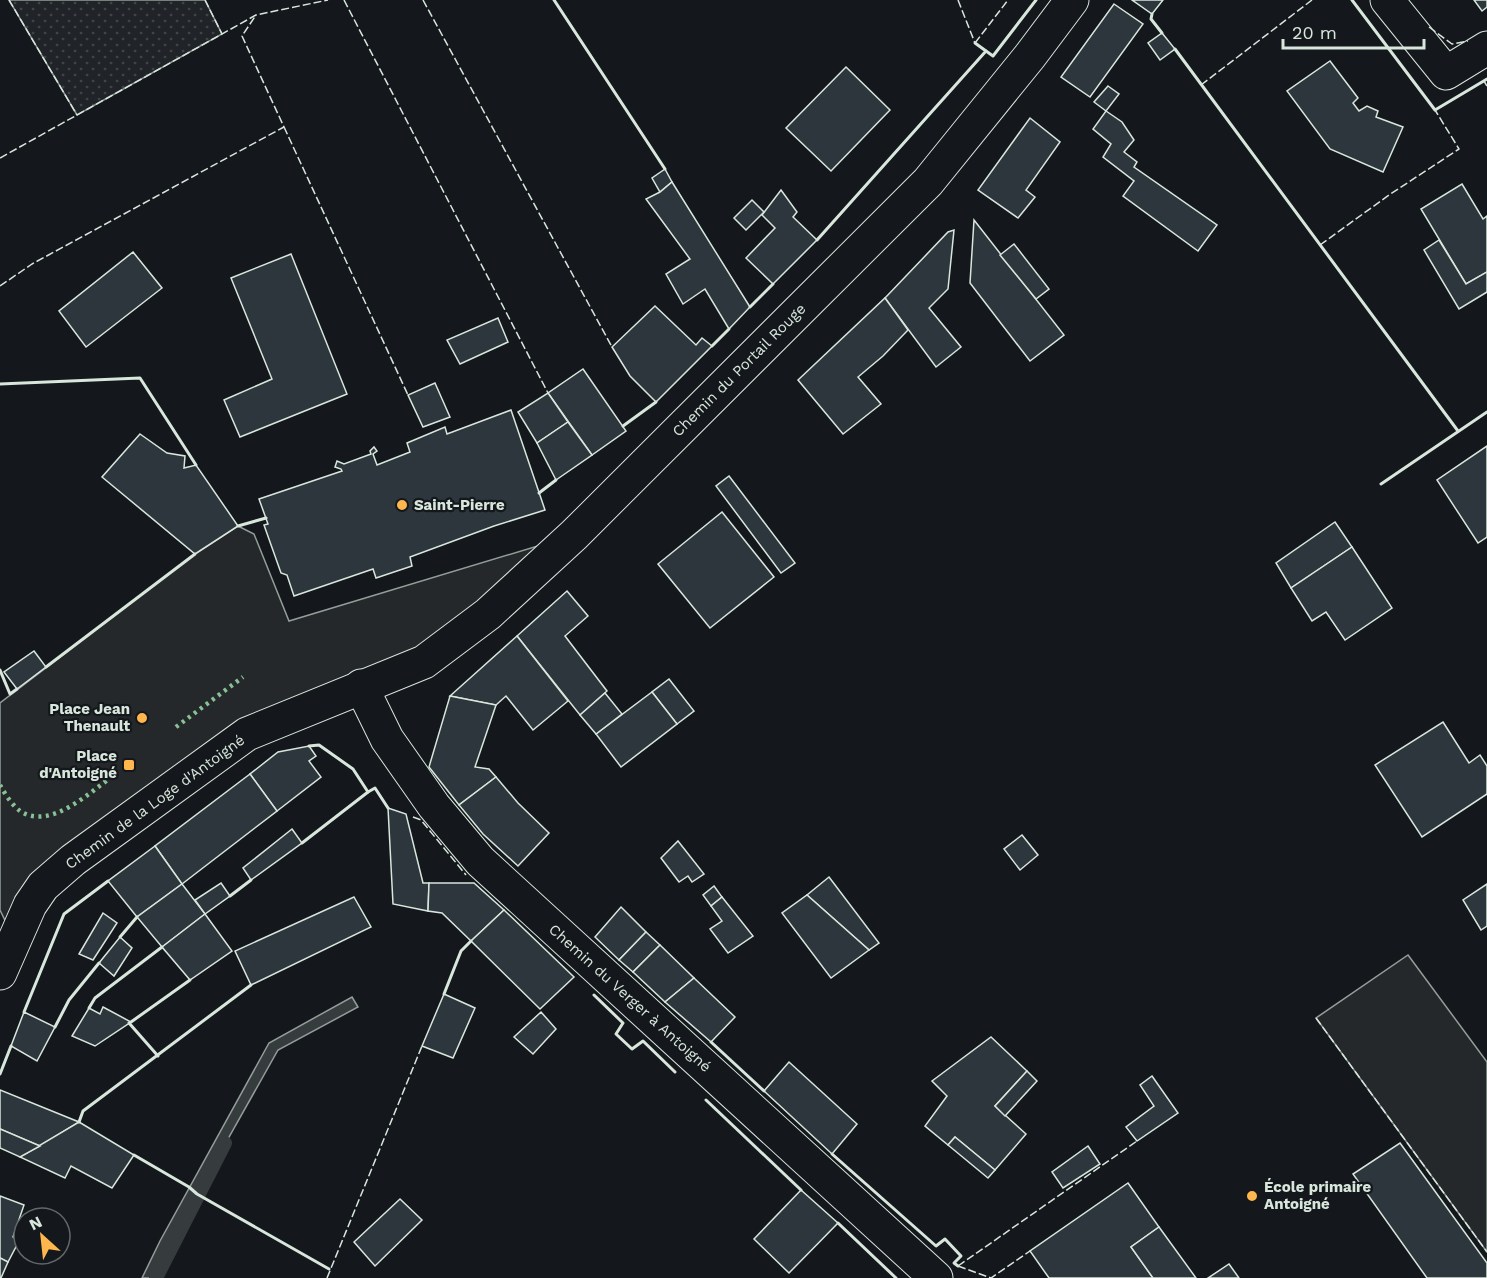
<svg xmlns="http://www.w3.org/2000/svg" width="1487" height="1278" font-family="'Work Sans',sans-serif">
	<defs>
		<pattern id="grass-dots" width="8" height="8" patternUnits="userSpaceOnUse" patternTransform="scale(1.5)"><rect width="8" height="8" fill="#202428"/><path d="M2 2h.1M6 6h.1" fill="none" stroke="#404447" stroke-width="1.8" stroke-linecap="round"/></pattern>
	</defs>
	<rect width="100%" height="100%" fill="#14181c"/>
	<polygon fill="url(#grass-dots)" stroke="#939e99" stroke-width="1.5" points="9,0 205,0 222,34 77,115"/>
	<g fill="#24282b" stroke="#939e99" stroke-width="1.5">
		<polygon points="238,526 254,534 289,621 574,535 488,614 247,734 73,860 14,939 0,910 0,703 195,554"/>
		<polygon points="1408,955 1487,1062 1487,1252 1316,1018"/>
	</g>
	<polygon fill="#363b3e" stroke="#939e99" stroke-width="1.5" points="352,997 358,1007 278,1050 197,1194 154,1278 142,1278 160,1241 269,1043"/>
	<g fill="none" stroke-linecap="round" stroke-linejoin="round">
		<polyline stroke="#363b3e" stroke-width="14" points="156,1278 225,1143"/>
	</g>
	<g fill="#2c363c" stroke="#d8e6dc" stroke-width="1.5">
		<polygon points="1132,0 1163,0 1152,14"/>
		<polygon points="1474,0 1487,0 1487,7 1482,11"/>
		<polygon points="1114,4 1143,24 1090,97 1061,77"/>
		<polygon points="1162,33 1175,49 1160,60 1148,43"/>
		<polygon points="1330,61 1358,98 1353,103 1359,111 1367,106 1378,111 1376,117 1403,127 1383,172 1330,149 1287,91"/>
		<polygon points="846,67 890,110 831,171 786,128"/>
		<polygon points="1108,86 1119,94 1106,111 1094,102"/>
		<polygon points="1106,111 1122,122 1134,140 1124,152 1137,162 1134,167 1217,225 1198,251 1123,196 1134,181 1103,157 1111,144 1093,129"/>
		<polygon points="1030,118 1060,142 1026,190 1035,197 1018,218 978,190"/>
		<polygon points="665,169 672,182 660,192 652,178"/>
		<polygon points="672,182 750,307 729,329 705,289 683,304 666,274 690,259 646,199 660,192"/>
		<polygon points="1462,184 1483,219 1487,216 1487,272 1466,284 1421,209"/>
		<polygon points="781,190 797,212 793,217 817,240 773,284 746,258 775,228 762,215"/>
		<polygon points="752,200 764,212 746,230 734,218"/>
		<polygon points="974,220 1064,335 1030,361 970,283"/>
		<polygon points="954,230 948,289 929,308 961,347 936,367 885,298 948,232"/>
		<polygon points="1439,240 1466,284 1487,272 1487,292 1459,309 1424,250"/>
		<polygon points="1014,244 1049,289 1036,299 1000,255"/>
		<polygon points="133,252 162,288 86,347 59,311"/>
		<polygon points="291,254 347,394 240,437 224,400 272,379 231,278"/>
		<polygon points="885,298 908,330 883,356 858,377 881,404 843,434 798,380"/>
		<polygon points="655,306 696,345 702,338 712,346 656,402 630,376 612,347"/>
		<polygon points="498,318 508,342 460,364 447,340"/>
		<polygon points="583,369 626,431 592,455 548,393"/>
		<polygon points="435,383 450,417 423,427 408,395"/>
		<polygon points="548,393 568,422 537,443 518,412"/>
		<polygon points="511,410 545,510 494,526 410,557 412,566 376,578 373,569 294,596 287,575 281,573 264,525 268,524 259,499 342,471 341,469 335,467 337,461 344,464 371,454 370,451 374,447 377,451 373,454 377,465 410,452 407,443 445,427 447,434"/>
		<polygon points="568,422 592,455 556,480 537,443"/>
		<polygon points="140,434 167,453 185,456 184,468 196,465 238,526 195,554 102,477"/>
		<polygon points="1487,446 1487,537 1478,543 1437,480"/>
		<polygon points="729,476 795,563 781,573 716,486"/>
		<polygon points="722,512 774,577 710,628 658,564"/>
		<polygon points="1335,522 1352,547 1291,588 1276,563"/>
		<polygon points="1352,547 1392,608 1345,640 1326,612 1312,621 1291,588"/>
		<polygon points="567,591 588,616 565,636 607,691 580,715 517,636"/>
		<polygon points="517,636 568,701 533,730 506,696 496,705 450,696"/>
		<polygon points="34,651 46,667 17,689 4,672"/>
		<polygon points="669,679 694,711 677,724 652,692"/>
		<polygon points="652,692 677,724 621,767 596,734"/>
		<polygon points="605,693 622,714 596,734 580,715"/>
		<polygon points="450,696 496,705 475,767 489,769 496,777 459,805 429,767"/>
		<polygon points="1443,722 1469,763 1480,755 1487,766 1487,794 1422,837 1375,765"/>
		<polygon points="309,746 316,756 309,761 321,777 277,811 250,774 278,752"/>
		<polygon points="250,774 277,811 182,884 155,846"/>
		<polygon points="496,777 518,803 549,833 518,866 483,834 459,805"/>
		<polygon points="388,808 406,814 423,883 429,883 428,911 393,904"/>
		<polygon points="292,829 302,843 251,880 243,868"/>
		<polygon points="1022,835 1038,855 1020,870 1004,849"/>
		<polygon points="678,841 704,874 692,882 688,876 679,882 661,858"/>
		<polygon points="155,846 182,884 137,917 108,881"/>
		<polygon points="829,877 879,943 869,950 807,895"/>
		<polygon points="221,883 230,896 205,914 195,900"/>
		<polygon points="429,883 474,883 504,910 471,941 442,913 428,911"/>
		<polygon points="182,884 205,914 162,947 137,917"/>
		<polygon points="1487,884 1487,926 1481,930 1463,900"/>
		<polygon points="714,886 722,897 711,906 703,895"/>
		<polygon points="807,895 869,950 831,978 782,913"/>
		<polygon points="354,897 371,927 251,985 235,951"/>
		<polygon points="722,897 753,936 728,953 710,929 722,921 711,906"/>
		<polygon points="621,907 646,932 619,960 595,937"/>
		<polygon points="504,910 574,977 540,1009 471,941"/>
		<polygon points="103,913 117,923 93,960 79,954"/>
		<polygon points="205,914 232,951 190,980 162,947"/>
		<polygon points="646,932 660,945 633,972 619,960"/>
		<polygon points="120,937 132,948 114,976 99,963"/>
		<polygon points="660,945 694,978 665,1002 633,972"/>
		<polygon points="694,978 735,1017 711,1042 665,1002"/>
		<polygon points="444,994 475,1008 453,1058 422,1046"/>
		<polygon points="103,1007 131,1022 95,1046 72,1036 89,1008 100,1014"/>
		<polygon points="24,1012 55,1027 37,1061 11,1046"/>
		<polygon points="541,1012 556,1029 533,1054 514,1037"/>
		<polygon points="991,1037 1027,1071 995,1106 1026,1134 995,1170 955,1137 948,1145 925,1126 947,1096 932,1081"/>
		<polygon points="789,1062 857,1124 832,1154 764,1091"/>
		<polygon points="1027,1071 1037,1081 1005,1116 995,1106"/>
		<polygon points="1152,1076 1178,1113 1137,1141 1126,1127 1154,1106 1140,1085"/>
		<polygon points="0,1090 79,1122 40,1146 0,1129"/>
		<polygon points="79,1122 134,1155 112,1188 71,1166 65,1178 20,1157"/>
		<polygon points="0,1129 40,1146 20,1157 0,1148"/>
		<polygon points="955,1137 995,1170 988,1178 948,1145"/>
		<polygon points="1400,1143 1487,1263 1487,1278 1427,1278 1353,1174"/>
		<polygon points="1088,1146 1100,1164 1063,1188 1052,1172"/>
		<polygon points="1128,1183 1159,1227 1131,1247 1153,1278 1049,1278 1030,1251"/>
		<polygon points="801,1190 838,1223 789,1273 754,1239"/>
		<polygon points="0,1196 24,1205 13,1237 19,1241 8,1262 0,1258"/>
		<polygon points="400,1199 422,1220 375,1266 354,1242"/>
		<polygon points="1159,1227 1196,1278 1153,1278 1131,1247"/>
		<polygon points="0,1258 8,1262 1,1278 0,1278"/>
		<polygon points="1229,1264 1239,1278 1208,1278"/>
	</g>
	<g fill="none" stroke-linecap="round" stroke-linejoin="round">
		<g stroke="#d8e6dc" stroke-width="35">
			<g id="minor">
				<polyline points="1387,0 1446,73 1487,48"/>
				<polyline points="361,686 387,739 434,806 480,861 936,1278"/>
				<polyline points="0,973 30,905 43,886 73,860 247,734 424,662 488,614 574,535 928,182 1030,56 1072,0"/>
			</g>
		</g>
		<use href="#minor" stroke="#14181c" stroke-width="33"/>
		<g stroke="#8ac095" stroke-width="4.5" stroke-dasharray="3 4.5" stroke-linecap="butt">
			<polyline points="176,727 243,677"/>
			<path d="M 0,785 C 5,794 12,805 20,811 C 50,831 90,792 113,776"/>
		</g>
		<g stroke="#d8e6dc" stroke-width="1.5" stroke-dasharray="8 3" stroke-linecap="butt">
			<polyline points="9,0 77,115"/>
			<polyline points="205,0 222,34"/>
			<polyline points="344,0 548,393"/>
			<polyline points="423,0 612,347"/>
			<polyline points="958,0 975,43"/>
			<polyline points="1429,27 1452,44 1468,41"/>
			<polyline points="975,43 1008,0"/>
			<polyline points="1484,81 1487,86"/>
			<polyline points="1201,85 1312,0"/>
			<polyline points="284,127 408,395"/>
			<polyline points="0,158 256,15 328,0"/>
			<polyline points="1320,245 1389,195 1459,149 1435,110"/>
			<polyline points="0,286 32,264 284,127 242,36 256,15"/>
			<polyline points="413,817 421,820 466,875"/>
			<polyline points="1316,1018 1487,1252"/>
			<polyline points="958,1266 1137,1141"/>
			<polyline points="958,1266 991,1278 1030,1251"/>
			<polyline points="327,1278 422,1046"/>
		</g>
		<g stroke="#d8e6dc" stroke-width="3">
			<polyline points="554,0 665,169"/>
			<polyline points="1352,0 1435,110 1487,79"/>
			<polyline points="1152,14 1151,19 1162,33"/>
			<polyline points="1175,49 1458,431"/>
			<polyline points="986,51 993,56 1036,0"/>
			<polyline points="817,240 986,51 975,43"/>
			<polyline points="750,307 773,284"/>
			<polyline points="712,346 729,329"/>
			<polyline points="0,384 140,378 196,465"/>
			<polyline points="623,426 656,402"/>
			<polyline points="1381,484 1487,412"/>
			<polyline points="539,493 556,480"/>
			<polyline points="238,526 266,518"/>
			<polyline points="46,667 195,554"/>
			<polyline points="0,670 10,694 17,689"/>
			<polyline points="309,746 319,745 353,769 368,792 375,788 388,808"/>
			<polyline points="302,843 368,792"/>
			<polyline points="230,896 251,880"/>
			<polyline points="120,937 137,917"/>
			<polyline points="444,994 461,951 471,941"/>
			<polyline points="594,995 623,1023 616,1034 632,1049 643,1041 675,1072"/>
			<polyline points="89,1008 95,998 162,947"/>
			<polyline points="24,1012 64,914 108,881"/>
			<polyline points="131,1022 190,980"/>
			<polyline points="129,1023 158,1056"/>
			<polyline points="55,1027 69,1000 99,963"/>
			<polyline points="711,1042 764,1091"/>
			<polyline points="0,1074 11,1046"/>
			<polyline points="706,1100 801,1190"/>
			<polyline points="79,1122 83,1111 251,985"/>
			<polyline points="832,1154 936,1246 945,1239 961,1256 954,1263 958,1266"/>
			<polyline points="134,1155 189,1187 197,1194 329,1269"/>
			<polyline points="838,1223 896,1278"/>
		</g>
	</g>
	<g fill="#ffb74d" stroke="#14181c" stroke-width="2">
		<circle cx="402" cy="505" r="6"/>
		<circle cx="142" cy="718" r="6"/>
		<rect x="123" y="759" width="12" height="12" rx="3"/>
		<circle cx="1252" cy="1196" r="6"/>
	</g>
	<g text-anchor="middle" stroke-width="4.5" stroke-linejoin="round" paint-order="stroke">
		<g font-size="15" fill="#d8e6dc" stroke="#14181c">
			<text transform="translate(739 370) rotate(-45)" y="5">Chemin du Portail Rouge</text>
			<text transform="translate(155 802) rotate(-36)" y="5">Chemin de la Loge d'Antoigné</text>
			<text transform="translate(630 998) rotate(42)" y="5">Chemin du Verger à Antoigné</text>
		</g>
		<g font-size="15" font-weight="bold" fill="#d8e6dc" stroke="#14181c" text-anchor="start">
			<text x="414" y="510">Saint-Pierre</text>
			<text x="130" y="714" text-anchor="end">Place Jean<tspan x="130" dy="17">Thenault</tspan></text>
			<text x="117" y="761" text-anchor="end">Place<tspan x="117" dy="17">d'Antoigné</tspan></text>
			<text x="1264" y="1192">École primaire<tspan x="1264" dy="17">Antoigné</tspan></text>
		</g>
	</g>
	<g transform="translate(42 1236) rotate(333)"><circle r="28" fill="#14181c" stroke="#626a69" stroke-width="1.5"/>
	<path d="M0-4.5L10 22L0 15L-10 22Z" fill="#ffb74d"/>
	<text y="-9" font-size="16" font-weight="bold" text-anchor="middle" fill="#d8e6dc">N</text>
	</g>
	<path d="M1283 39v9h141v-9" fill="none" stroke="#d8e6dc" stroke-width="3"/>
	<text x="1292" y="39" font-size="18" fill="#d8e6dc" stroke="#14181c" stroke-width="4.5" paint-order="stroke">20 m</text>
</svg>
